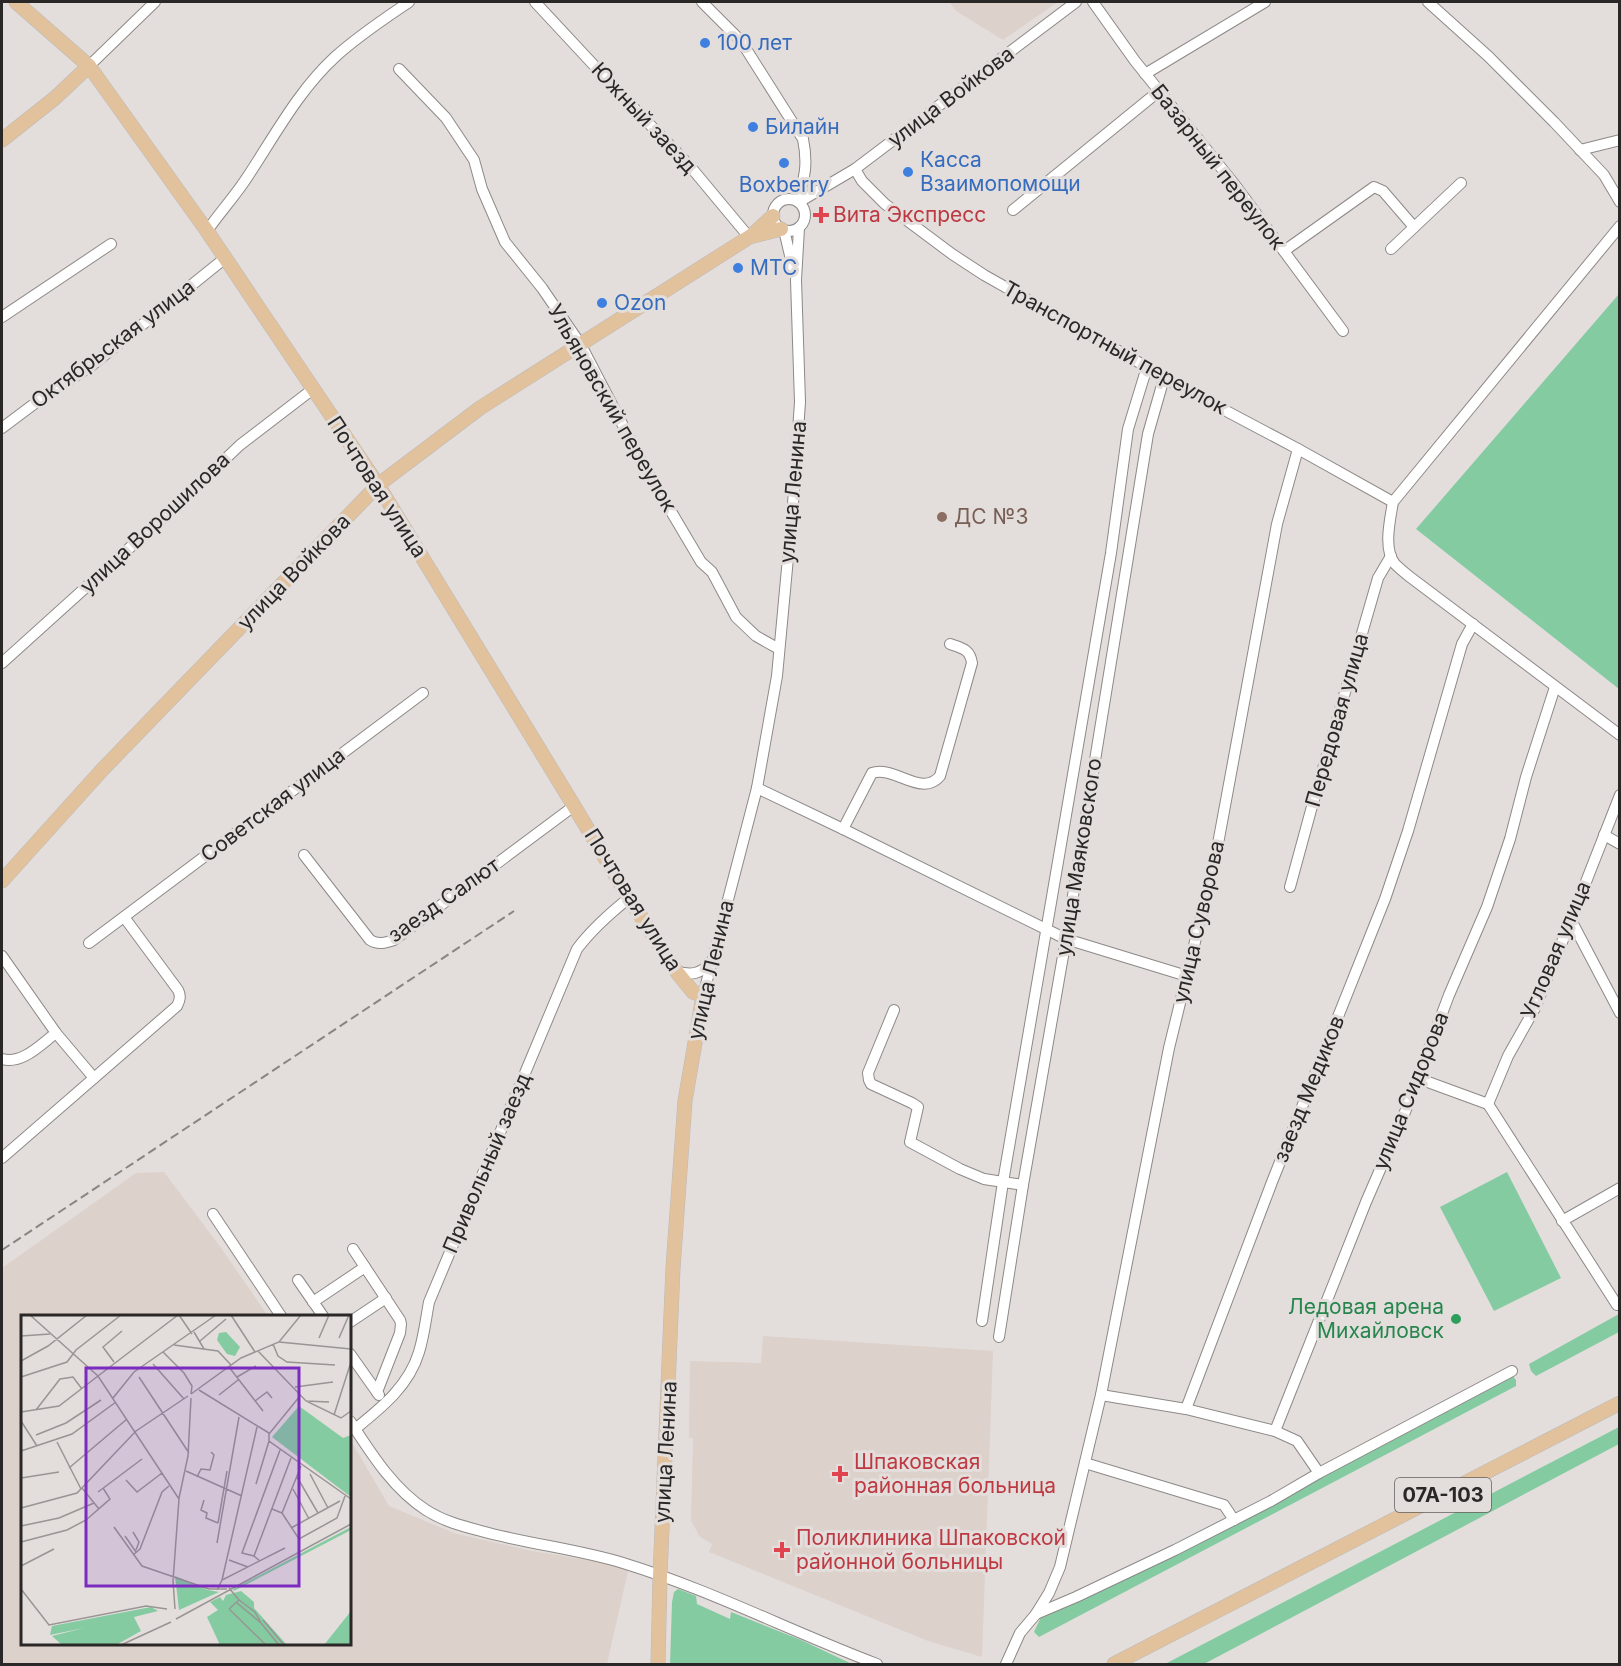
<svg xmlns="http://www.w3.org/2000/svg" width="1621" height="1666" font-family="Inter,sans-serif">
	<rect width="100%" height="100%" fill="#e3dedc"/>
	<g fill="#ddd1cb">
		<polygon points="949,2 1058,2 1003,40 956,11"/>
		<polygon points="164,1172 219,1245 268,1316 22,1316 22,1644 350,1644 350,1439 389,1506 454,1533 527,1550 629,1567 607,1664 2,1664 2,1268 136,1173"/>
		<polygon points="763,1336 993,1351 982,1657 928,1641 709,1552 712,1544 700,1537 691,1521 693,1438 689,1438 690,1361 761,1363"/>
	</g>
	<g fill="#84cba1">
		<polygon points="1619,294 1620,294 1619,689 1416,529"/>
		<polygon points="1507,1172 1561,1278 1494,1311 1440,1207"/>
		<polygon points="1619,1314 1619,1332 1536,1376 1531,1371 1529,1364"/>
		<polygon points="1512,1375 1516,1380 1516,1386 1039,1637 1034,1632 1041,1617"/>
		<polygon points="1619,1427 1619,1444 1204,1664 1165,1664"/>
		<polygon points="678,1589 696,1596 697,1604 730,1619 731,1612 801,1640 852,1664 670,1664 672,1602 674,1592"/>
	</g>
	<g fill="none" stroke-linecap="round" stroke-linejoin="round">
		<g stroke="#8d8987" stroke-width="12">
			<g id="minor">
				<polyline points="535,2 629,103 689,165 749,237"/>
				<path d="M 702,2 L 741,41 L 803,139 C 808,164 805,178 797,201"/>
				<polyline points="1093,2 1135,61 1235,185 1343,331"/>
				<polyline points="1428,2 1488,56 1554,122 1604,175 1620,202"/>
				<polyline points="89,66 155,2"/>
				<polyline points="399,69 446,118 474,160 482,189 505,242 542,288 581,345 643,464 701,562 712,572 736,617 756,636 779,649"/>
				<polyline points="1145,74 1265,2"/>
				<polyline points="1580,150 1620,140"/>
				<polyline points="855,169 862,181 885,204 952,254 984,275 1147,367 1164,378 1298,449 1393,502"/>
				<circle cx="789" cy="215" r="16"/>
				<polyline points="799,202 855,169 1076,2"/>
				<polyline points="1013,210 1159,91"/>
				<path d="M 1620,226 L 1393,502 C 1390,520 1383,549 1395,564 C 1400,569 1405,573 1410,577 L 1620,735"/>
				<polyline points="784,230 793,268"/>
				<path d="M 207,231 C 220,212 236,195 248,176 C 275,135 299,90 335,57 C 358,36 384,19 409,2"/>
				<polyline points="1391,249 1461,183"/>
				<polyline points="1284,251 1374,187 1383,191 1414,227"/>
				<polyline points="2,317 111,244"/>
				<polyline points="2,428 38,401 91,366 224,259"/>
				<polyline points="2,663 177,505 240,445 313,389"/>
				<polyline points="757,788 843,829 1066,939 1187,976"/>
				<path d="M 843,829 L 872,773 C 894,765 922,798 940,776 L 972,663 C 970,649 962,648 950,644"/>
				<polyline points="1604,835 1620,844"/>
				<path d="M 304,855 L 370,940 C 378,945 385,943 394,940 L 574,806"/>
				<polyline points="1290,887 1311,810 1378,578 1391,556"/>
				<polyline points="1571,920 1620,1013"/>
				<polyline points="89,943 423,693"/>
				<polyline points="2,956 56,1033 94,1078"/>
				<path d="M 676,971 C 691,976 700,974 711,963"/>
				<polyline points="703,996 757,788 777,676 793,504 800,402 796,280 799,228"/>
				<polyline points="894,1010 868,1073 869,1080 871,1084 912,1103 918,1107 910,1142 960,1169 984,1179 1023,1185"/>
				<path d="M 2,1059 C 22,1065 41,1044 56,1033"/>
				<polyline points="1417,1078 1488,1104 1508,1056 1535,1008 1571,920 1620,795"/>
				<polyline points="1488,1104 1617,1305 1620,1304"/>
				<path d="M 2,1158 L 177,1006 C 180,1000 181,996 178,990 L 124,917"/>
				<polyline points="213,1214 281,1316"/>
				<polyline points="1562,1221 1620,1188"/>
				<polyline points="353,1249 400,1320 401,1324 400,1333 377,1392"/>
				<polyline points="298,1280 323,1316"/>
				<polyline points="313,1302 365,1267"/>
				<polyline points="982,1321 1003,1182 1111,553 1128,429 1147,367"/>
				<polyline points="350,1322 386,1298"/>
				<polyline points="999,1337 1023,1185 1066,939 1148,434 1164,378"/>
				<polyline points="350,1354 379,1395"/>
				<polyline points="1101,1395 1186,1409"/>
				<path d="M 350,1421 C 371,1453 393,1489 426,1510 C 443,1521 462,1526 481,1531 C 528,1544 577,1549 623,1563 C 711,1590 792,1632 877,1664"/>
				<path d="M 355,1429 C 381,1408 409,1386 419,1352 C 424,1336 426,1318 429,1302 L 577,949 C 592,929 609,914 629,898"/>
				<polyline points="1275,1431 1186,1409 1272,1182 1385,899 1408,831 1462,644 1473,624"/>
				<polyline points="1085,1463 1224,1505 1234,1520"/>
				<polyline points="1319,1473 1297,1441 1275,1431 1366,1202 1405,1112 1449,995 1487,907 1510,839 1526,777 1555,687"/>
				<polyline points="1036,1614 1049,1593 1060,1567 1101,1395 1169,1048 1215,860 1277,524 1298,449"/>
				<polyline points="1006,1664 1020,1633 1036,1614 1076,1597 1175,1550 1271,1501 1319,1473 1512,1371"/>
			</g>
		</g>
		<g stroke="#bbbaba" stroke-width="15">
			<g id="major">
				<polyline points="16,2 89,66 207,231 378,485 574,806 629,898 676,971 693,992 703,996 685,1101 673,1268 660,1576 658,1664"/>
				<polyline points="2,140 55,98 89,66"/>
				<polyline points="753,236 781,229"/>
				<polyline points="2,881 102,770 378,485 480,408 751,236 773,216"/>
				<polyline points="1114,1664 1620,1403"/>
			</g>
		</g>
		<use href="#minor" stroke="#fff" stroke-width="10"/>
		<use href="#major" stroke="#e2c29c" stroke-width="14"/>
		<polyline stroke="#888583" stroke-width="2" stroke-dasharray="9 4.5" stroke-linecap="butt" points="2,1250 514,911"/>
	</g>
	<g fill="#3f7fe0" stroke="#e3dedc" stroke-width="2">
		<circle cx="705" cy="43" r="6"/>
		<circle cx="753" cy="127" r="6"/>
		<circle cx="784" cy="163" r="6"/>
		<circle cx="908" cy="172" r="6"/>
		<circle cx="738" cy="268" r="6"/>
		<circle cx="602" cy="303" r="6"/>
	</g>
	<g fill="#e0444e" stroke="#e3dedc" stroke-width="2">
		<path d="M818 206h6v6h6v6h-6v6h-6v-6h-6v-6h6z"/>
		<path d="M837 1465h6v6h6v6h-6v6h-6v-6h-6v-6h6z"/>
		<path d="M779 1541h6v6h6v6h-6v6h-6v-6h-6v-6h6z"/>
	</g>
	<circle fill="#8d6e63" stroke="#e3dedc" stroke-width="2" cx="942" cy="517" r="6"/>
	<circle fill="#2e9e5b" stroke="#e3dedc" stroke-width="2" cx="1456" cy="1319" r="6"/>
	<g text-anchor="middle" stroke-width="6" stroke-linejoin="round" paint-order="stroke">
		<rect fill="#e3dedc" stroke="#625f5d" stroke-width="1.5" x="1395" y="1478" width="96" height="34" rx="4.5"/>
		<g font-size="20" font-weight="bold" fill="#2a2827">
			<text x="1443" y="1502">07А-103</text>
		</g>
		<g font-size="21" fill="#366cbe" stroke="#e3dedc" text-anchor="start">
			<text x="717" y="50">100 лет</text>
			<text x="765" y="134">Билайн</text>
			<text x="920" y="167">Касса<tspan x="920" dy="24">Взаимопомощи</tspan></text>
			<text x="784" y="192" text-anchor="middle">Boxberry</text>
			<text x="750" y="275">МТС</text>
			<text x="614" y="310">Ozon</text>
		</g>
		<g font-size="21" fill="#2a2827" stroke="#e3dedc">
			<text transform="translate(951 97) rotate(-37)" y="7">улица Войкова</text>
			<text transform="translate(644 118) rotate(47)" y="7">Южный заезд</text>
			<text transform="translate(1218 167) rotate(52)" y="7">Базарный переулок</text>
			<text transform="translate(113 344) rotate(-37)" y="7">Октябрьская улица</text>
			<text transform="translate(1115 348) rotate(29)" y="7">Транспортный переулок</text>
			<text transform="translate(612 408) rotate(60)" y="7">Ульяновский переулок</text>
			<text transform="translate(377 487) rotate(57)" y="7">Почтовая улица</text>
			<text transform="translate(793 492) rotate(-85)" y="7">улица Ленина</text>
			<text transform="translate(155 523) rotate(-43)" y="7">улица Ворошилова</text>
			<text transform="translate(294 572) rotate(-46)" y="7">улица Войкова</text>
			<text transform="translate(1337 720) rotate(-74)" y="7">Передовая улица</text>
			<text transform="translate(273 805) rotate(-37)" y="7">Советская улица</text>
			<text transform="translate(1079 857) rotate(-81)" y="7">улица Маяковского</text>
			<text transform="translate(444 900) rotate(-35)" y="7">заезд Салют</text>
			<text transform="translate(633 900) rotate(58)" y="7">Почтовая улица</text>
			<text transform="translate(1199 922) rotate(-77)" y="7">улица Суворова</text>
			<text transform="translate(1556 950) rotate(-67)" y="7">Угловая улица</text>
			<text transform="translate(711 970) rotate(-77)" y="7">улица Ленина</text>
			<text transform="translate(1309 1089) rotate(-68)" y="7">заезд Медиков</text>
			<text transform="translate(1411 1091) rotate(-68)" y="7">улица Сидорова</text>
			<text transform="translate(487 1163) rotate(-67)" y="7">Привольный заезд</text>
			<text transform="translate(666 1452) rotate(-87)" y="7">улица Ленина</text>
		</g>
		<g font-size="21" fill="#be3a42" stroke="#e3dedc" text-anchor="start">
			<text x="833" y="222">Вита Экспресс</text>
			<text x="854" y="1469">Шпаковская<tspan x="854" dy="24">районная больница</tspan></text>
			<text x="796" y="1545">Поликлиника Шпаковской<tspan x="796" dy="24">районной больницы</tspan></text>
		</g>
		<g font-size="21" fill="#785e54" stroke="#e3dedc" text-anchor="start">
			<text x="954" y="524">ДС №3</text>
		</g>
		<g font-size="21" fill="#27864d" stroke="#e3dedc" text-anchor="end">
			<text x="1444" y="1314">Ледовая арена<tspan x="1444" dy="24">Михайловск</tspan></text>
		</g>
	</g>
	<g transform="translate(21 1315)">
		<rect width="330" height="330" fill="#e3dedc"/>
		<path d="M 205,17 L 219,32 L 214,41 L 206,39 L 196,25 L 198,18 ZM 278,91 L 322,123 L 330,120 L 330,182 L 251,122 ZM 330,212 L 330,215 L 213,276 L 212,274 ZM 154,261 L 187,275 L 198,277 L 158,295 ZM 220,276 L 233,287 L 233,293 L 266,330 L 199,330 L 186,302 L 197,295 L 189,287 L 199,282 L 202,286 L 205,280 ZM 130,292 L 137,296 L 113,302 L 120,316 L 95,330 L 41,330 L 31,321 L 63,313 L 29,320 L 31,311 ZM 330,296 L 330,330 L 303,330 Z" fill="#84cba1"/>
		<path fill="none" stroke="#999594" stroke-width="1.5" d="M 9,0 L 77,61 L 158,184 L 152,266 L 154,294M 158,0 L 171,19M 210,0 L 234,37M 173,17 L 183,34M 0,21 L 29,19M 298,23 L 308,0M 318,23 L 328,0M 179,26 L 205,4M 258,27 L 330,34M 252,29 L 257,41 L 266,47 L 314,50M 153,30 L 197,36 L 210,50M 237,36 L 285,86 L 320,103 L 330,96M 142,37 L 163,58 L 171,71 L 170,79M 0,46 L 27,31 L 66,0M 93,47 L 82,32 L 101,16M 132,49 L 163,84M 208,52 L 242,96M 77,61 L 157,0M 0,62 L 46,47 L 55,35 L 100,0M 118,62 L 168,138M 216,62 L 235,51M 274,72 L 312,67M 178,75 L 248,118M 170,79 L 220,43 L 258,27 L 280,0M 198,80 L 217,65M 279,81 L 248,119 L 248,126 L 330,184M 92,83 L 113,57 L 195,0M 234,86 L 246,77 L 251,83M 285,86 L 308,87M 15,95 L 39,64 L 52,62 L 61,74M 0,97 L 38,91 L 77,61M 313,100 L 330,47M 0,106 L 16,131M 15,120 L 45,108 L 80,85M 36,127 L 60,174M 0,136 L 51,119 L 95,87M 48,153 L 106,104M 165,156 L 221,181M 289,159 L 307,193M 176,162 L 180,154 L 189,155 L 193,140 L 190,137M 276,162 L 297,198M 0,163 L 38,157M 105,165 L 116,177 L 141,158M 235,169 L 248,126M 61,173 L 78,194M 272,174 L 288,204M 77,177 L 121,144M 158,183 L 167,141 L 170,83M 183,185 L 180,195 L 186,198 L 185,203 L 197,208M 0,193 L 56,178 L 115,116 L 167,81M 251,194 L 261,198 L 280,151M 261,198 L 278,224 L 316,203 L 324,181M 197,208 L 206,156M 0,211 L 38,203 L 73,188M 93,212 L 121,251 L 188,274 L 206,274M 270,213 L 319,186M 112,217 L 118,227 L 115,235M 104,221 L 115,237M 0,227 L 46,215 L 65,205 L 89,184 L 82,173M 196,228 L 218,102M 112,240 L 119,234 L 141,177 L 148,171M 233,241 L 221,238 L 259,135M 208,245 L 227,252M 239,246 L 233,241 L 270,143M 0,251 L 33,234M 201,265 L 236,112M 0,274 L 28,310 L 125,291 L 146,294M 196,275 L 201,265 L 264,233M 218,285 L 234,297 L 240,308M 216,288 L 240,308 L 258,330M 208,294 L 245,330M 208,294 L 218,285 L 208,273M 155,304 L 330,209M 242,305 L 263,330M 100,330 L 150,307"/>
		<path fill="#7b2cbf" fill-opacity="0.15" stroke="#7b2cbf" stroke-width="3" d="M 65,53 L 278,53 L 278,271 L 65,271 Z"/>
		<rect width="330" height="330" fill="none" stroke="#2a2827" stroke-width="3"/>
	</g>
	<rect width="1621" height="1666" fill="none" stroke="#2a2827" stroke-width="6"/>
</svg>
